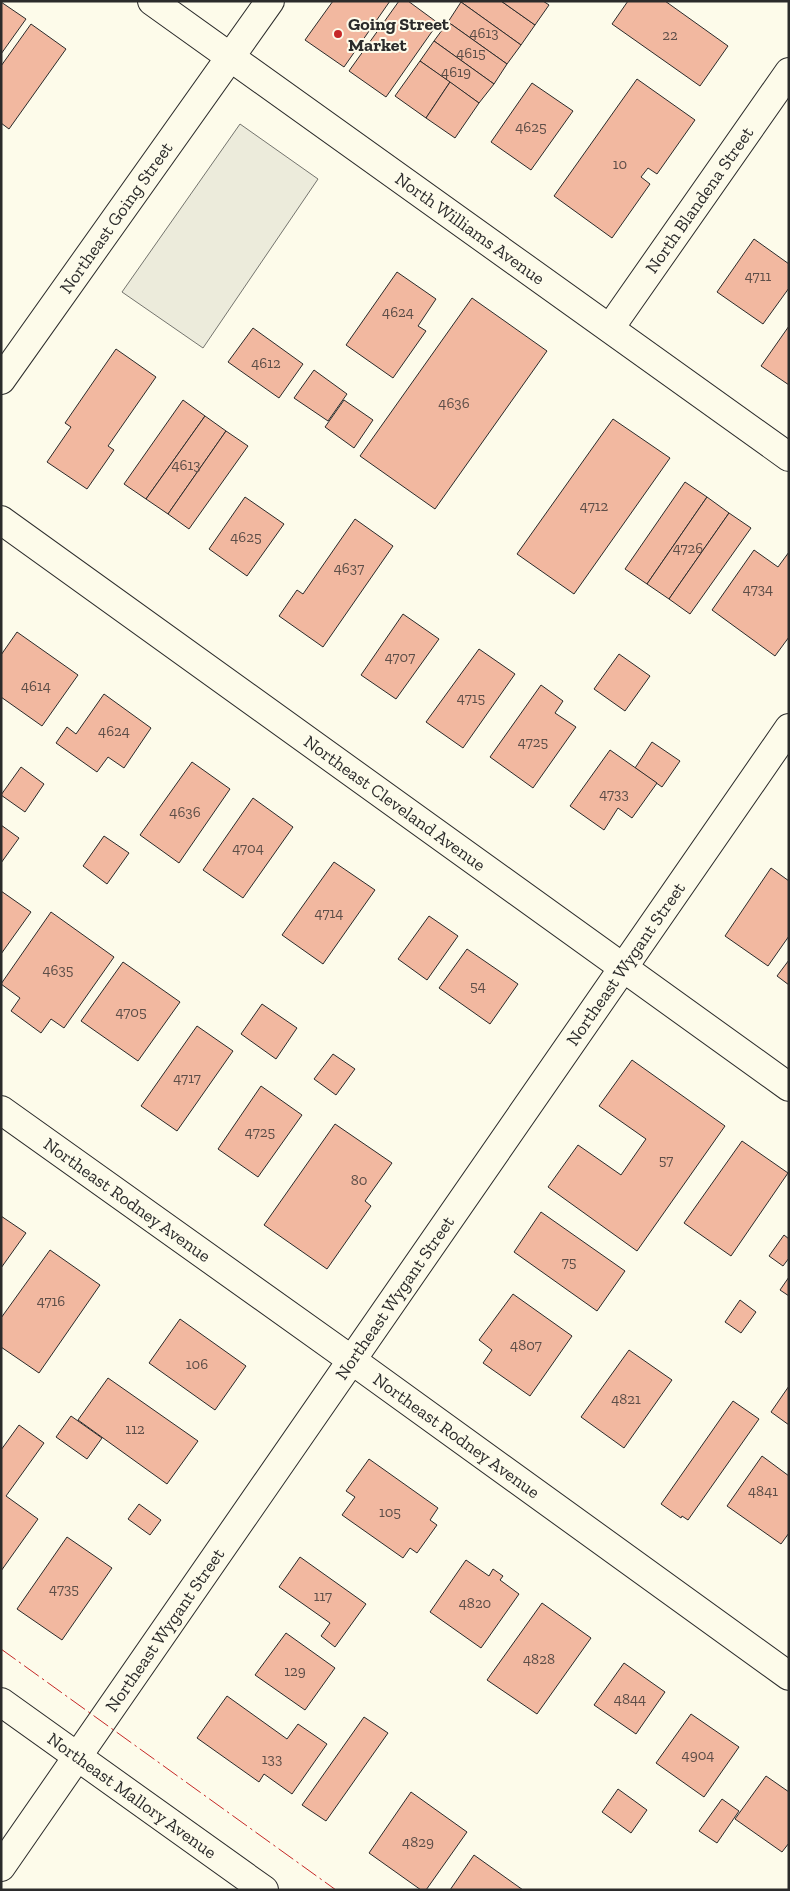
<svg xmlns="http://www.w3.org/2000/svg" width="790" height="1891" font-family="'Zilla Slab',serif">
	<rect width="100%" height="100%" fill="#fdfbea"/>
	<polygon fill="#ecebdb" stroke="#74746e" points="240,124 318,179 203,348 122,292"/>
	<g fill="#f2b8a0" stroke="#2b2b2b">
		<polygon points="333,1 390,1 344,67 305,40"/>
		<polygon points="399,1 408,1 438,23 386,97 349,71"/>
		<polygon points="462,1 501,1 535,25 521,45 461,2"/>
		<polygon points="501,1 543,1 549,5 535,25"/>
		<polygon points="628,1 665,1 728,46 700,86 612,24"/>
		<polygon points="1,2 26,19 1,54"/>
		<polygon points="461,2 521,45 507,64 448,22"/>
		<polygon points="448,22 507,64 494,84 434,41"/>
		<polygon points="31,24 66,49 9,129 1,123 1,66"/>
		<polygon points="434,41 494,84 479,103 420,61"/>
		<polygon points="420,61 450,82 426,118 395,96"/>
		<polygon points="637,79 695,120 657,174 648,168 641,177 650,184 612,238 554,196"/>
		<polygon points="450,82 479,103 455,138 426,118"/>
		<polygon points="532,83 573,111 531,170 491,142"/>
		<polygon points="754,239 789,264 789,288 763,324 717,292"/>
		<polygon points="397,272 436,299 418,326 426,331 393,378 346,345"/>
		<polygon points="472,298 547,351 435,509 360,456"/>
		<polygon points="789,326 789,385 761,366"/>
		<polygon points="253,328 303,364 279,398 228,362"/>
		<polygon points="116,349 156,377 108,446 114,450 87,489 47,462 71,427 65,423"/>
		<polygon points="314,370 347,394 328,421 294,398"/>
		<polygon points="183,400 205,416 146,499 124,484"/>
		<polygon points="344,400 373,420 354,448 325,427"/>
		<polygon points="205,416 226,431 168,514 146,499"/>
		<polygon points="613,419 670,458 574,594 517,554"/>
		<polygon points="226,431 248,446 189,529 168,514"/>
		<polygon points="685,482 707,497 647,584 625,569"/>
		<polygon points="245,497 284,524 247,576 209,549"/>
		<polygon points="707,497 729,513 669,599 647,584"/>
		<polygon points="729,513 751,528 690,614 669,599"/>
		<polygon points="355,519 393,546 323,647 279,616 297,590 303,594"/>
		<polygon points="754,550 778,567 789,552 789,637 775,656 712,610"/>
		<polygon points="403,614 439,639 396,699 361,675"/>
		<polygon points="17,632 78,675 42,726 1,697 1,655"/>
		<polygon points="479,649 515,674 463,748 426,722"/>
		<polygon points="619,654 650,676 625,711 594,689"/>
		<polygon points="541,685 563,701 555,713 576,727 533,788 490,757"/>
		<polygon points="104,694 151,728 124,768 108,757 97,772 56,743 67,727 76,734"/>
		<polygon points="652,742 680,761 662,787 635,768"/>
		<polygon points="610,750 657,783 632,818 618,808 604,830 570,806"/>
		<polygon points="192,762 230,789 179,863 140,835"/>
		<polygon points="21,767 44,784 25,812 1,795"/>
		<polygon points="253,798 293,827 243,898 203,870"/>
		<polygon points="1,825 19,838 1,863"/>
		<polygon points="104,836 129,853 107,884 83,866"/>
		<polygon points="334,862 375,890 323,964 282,935"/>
		<polygon points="771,868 789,881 789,936 768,966 725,936"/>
		<polygon points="1,891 31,912 1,954"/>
		<polygon points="51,912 114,957 64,1028 51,1019 41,1033 11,1011 20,998 1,984"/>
		<polygon points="429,916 458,936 427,980 398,959"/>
		<polygon points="467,949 518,984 490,1024 439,988"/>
		<polygon points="789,960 789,985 777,976"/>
		<polygon points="123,962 180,1002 138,1061 81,1021"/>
		<polygon points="262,1004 297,1028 276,1059 241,1034"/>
		<polygon points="197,1026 233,1051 177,1131 141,1106"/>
		<polygon points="333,1054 355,1069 336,1095 314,1079"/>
		<polygon points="632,1060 725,1126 637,1251 548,1187 578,1145 621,1175 646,1139 599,1106"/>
		<polygon points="261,1086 302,1115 258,1177 218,1149"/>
		<polygon points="335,1124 392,1163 365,1201 371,1206 327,1269 264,1225"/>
		<polygon points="742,1141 788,1173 731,1256 684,1223"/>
		<polygon points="541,1212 625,1271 597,1311 514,1252"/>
		<polygon points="1,1216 26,1233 1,1268"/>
		<polygon points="784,1235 789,1239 789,1258 783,1266 769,1256"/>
		<polygon points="50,1250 100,1285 39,1373 1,1347 1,1318"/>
		<polygon points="789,1277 789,1296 780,1290"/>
		<polygon points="513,1294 572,1336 530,1396 483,1363 492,1350 479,1340"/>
		<polygon points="740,1300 756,1312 741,1333 725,1322"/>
		<polygon points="180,1319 246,1366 215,1410 149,1363"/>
		<polygon points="629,1350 672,1380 624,1448 581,1417"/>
		<polygon points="108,1378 198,1441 167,1484 78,1420"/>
		<polygon points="789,1386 789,1425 771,1412"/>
		<polygon points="733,1401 759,1419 688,1520 682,1516 681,1518 661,1504"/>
		<polygon points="71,1416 102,1438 87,1459 56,1437"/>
		<polygon points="19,1425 44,1443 6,1496 38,1519 1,1571 1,1450"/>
		<polygon points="762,1456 789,1476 789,1533 781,1544 727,1506"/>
		<polygon points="369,1459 438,1508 430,1520 437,1525 417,1553 410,1548 403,1558 342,1515 355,1497 346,1491"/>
		<polygon points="139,1504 161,1520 150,1535 128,1519"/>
		<polygon points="67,1537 112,1568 62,1640 17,1609"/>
		<polygon points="300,1557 366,1604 335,1647 321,1636 330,1623 279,1587"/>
		<polygon points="466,1560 489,1576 493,1569 503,1576 500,1580 519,1594 481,1648 430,1612"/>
		<polygon points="542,1603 591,1638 537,1714 487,1680"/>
		<polygon points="286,1633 335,1668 305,1710 255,1675"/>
		<polygon points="624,1663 665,1692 636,1734 594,1705"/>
		<polygon points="227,1696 287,1739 298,1724 327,1744 292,1794 264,1774 259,1782 197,1738"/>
		<polygon points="691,1714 739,1747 704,1797 656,1763"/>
		<polygon points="364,1717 388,1733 326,1821 302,1805"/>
		<polygon points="766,1776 789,1792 789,1843 782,1852 735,1819"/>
		<polygon points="618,1789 647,1810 631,1833 602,1812"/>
		<polygon points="411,1792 467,1832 426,1890 421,1890 369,1853"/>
		<polygon points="722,1799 739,1811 717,1843 699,1831"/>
		<polygon points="474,1855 523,1890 450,1890"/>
	</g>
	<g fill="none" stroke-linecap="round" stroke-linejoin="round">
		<g stroke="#2b2b2b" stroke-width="30">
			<g id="minor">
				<path id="s1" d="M 610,328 L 789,72"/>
				<path id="s2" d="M 1,380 L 270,1"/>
				<path id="s3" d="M 1,520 L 789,1087"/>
				<path id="s4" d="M 1,1110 L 353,1361 L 789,1676"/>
				<path id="s5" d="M 1,1702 L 264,1890"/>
				<path id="s6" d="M 1,1867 L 789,728"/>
			</g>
		</g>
		<g stroke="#2b2b2b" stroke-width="30">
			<g id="secondary">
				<path id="s7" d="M 152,1 L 789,457"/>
			</g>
		</g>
		<use href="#minor" stroke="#fdfbea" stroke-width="28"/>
		<use href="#secondary" stroke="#fdfbea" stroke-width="28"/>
		<polyline stroke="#c62828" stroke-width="1" stroke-dasharray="18 4 2.5 4" stroke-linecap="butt" points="1,1649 336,1890"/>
	</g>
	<circle fill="#c62828" stroke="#fdfbea" stroke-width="2" cx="338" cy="34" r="5"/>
	<g text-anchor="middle" stroke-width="4" stroke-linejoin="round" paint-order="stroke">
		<g font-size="15" fill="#5d4e48">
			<text x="484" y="38">4613</text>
			<text x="670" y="40">22</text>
			<text x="471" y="58">4615</text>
			<text x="456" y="77">4619</text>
			<text x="531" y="132">4625</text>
			<text x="620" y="169">10</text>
			<text x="758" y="281">4711</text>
			<text x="398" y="317">4624</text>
			<text x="266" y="368">4612</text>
			<text x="454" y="408">4636</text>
			<text x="186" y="470">4613</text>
			<text x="594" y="511">4712</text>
			<text x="246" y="542">4625</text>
			<text x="688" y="553">4726</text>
			<text x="349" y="573">4637</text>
			<text x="758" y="594">4734</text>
			<text x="400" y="662">4707</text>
			<text x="36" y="691">4614</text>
			<text x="471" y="703">4715</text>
			<text x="114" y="736">4624</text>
			<text x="533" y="747">4725</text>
			<text x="614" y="799">4733</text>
			<text x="185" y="817">4636</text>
			<text x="248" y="853">4704</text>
			<text x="329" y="918">4714</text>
			<text x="58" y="975">4635</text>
			<text x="478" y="991">54</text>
			<text x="131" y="1017">4705</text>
			<text x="187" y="1083">4717</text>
			<text x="260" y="1137">4725</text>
			<text x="666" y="1165">57</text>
			<text x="359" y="1185">80</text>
			<text x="569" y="1267">75</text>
			<text x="51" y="1306">4716</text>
			<text x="526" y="1350">4807</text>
			<text x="197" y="1369">106</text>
			<text x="626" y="1404">4821</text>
			<text x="135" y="1434">112</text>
			<text x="763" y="1496">4841</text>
			<text x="390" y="1517">105</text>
			<text x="64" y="1594">4735</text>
			<text x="323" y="1601">117</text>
			<text x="475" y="1608">4820</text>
			<text x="539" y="1664">4828</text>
			<text x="295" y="1676">129</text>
			<text x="630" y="1704">4844</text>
			<text x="698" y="1760">4904</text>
			<text x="272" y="1764">133</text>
			<text x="418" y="1847">4829</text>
		</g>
		<g font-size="18" font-weight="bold" fill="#2b2b2b" stroke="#fdfbea" text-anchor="start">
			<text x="348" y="30">Going Street<tspan x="348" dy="21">Market</tspan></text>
		</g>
		<g font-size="18" fill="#2b2b2b" stroke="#fdfbea">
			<text dy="6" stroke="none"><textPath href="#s1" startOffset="156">North Blandena Street</textPath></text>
			<text dy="6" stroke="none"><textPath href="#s2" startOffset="199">Northeast Going Street</textPath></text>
			<text dy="6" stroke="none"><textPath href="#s7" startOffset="391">North Williams Avenue</textPath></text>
			<text dy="6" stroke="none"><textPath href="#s3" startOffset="485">Northeast Cleveland Avenue</textPath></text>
			<text dy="6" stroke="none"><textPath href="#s6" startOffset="1098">Northeast Wygant Street</textPath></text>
			<text dy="6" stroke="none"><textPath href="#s4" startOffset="155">Northeast Rodney Avenue</textPath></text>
			<text dy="6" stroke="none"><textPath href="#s6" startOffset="692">Northeast Wygant Street</textPath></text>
			<text dy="6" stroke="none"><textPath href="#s4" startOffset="560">Northeast Rodney Avenue</textPath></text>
			<text dy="6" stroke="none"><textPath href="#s6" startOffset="288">Northeast Wygant Street</textPath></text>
			<text dy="6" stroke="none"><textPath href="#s5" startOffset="161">Northeast Mallory Avenue</textPath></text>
		</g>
	</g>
	<rect width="790" height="1891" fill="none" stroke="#2b2b2b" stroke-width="5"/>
</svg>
